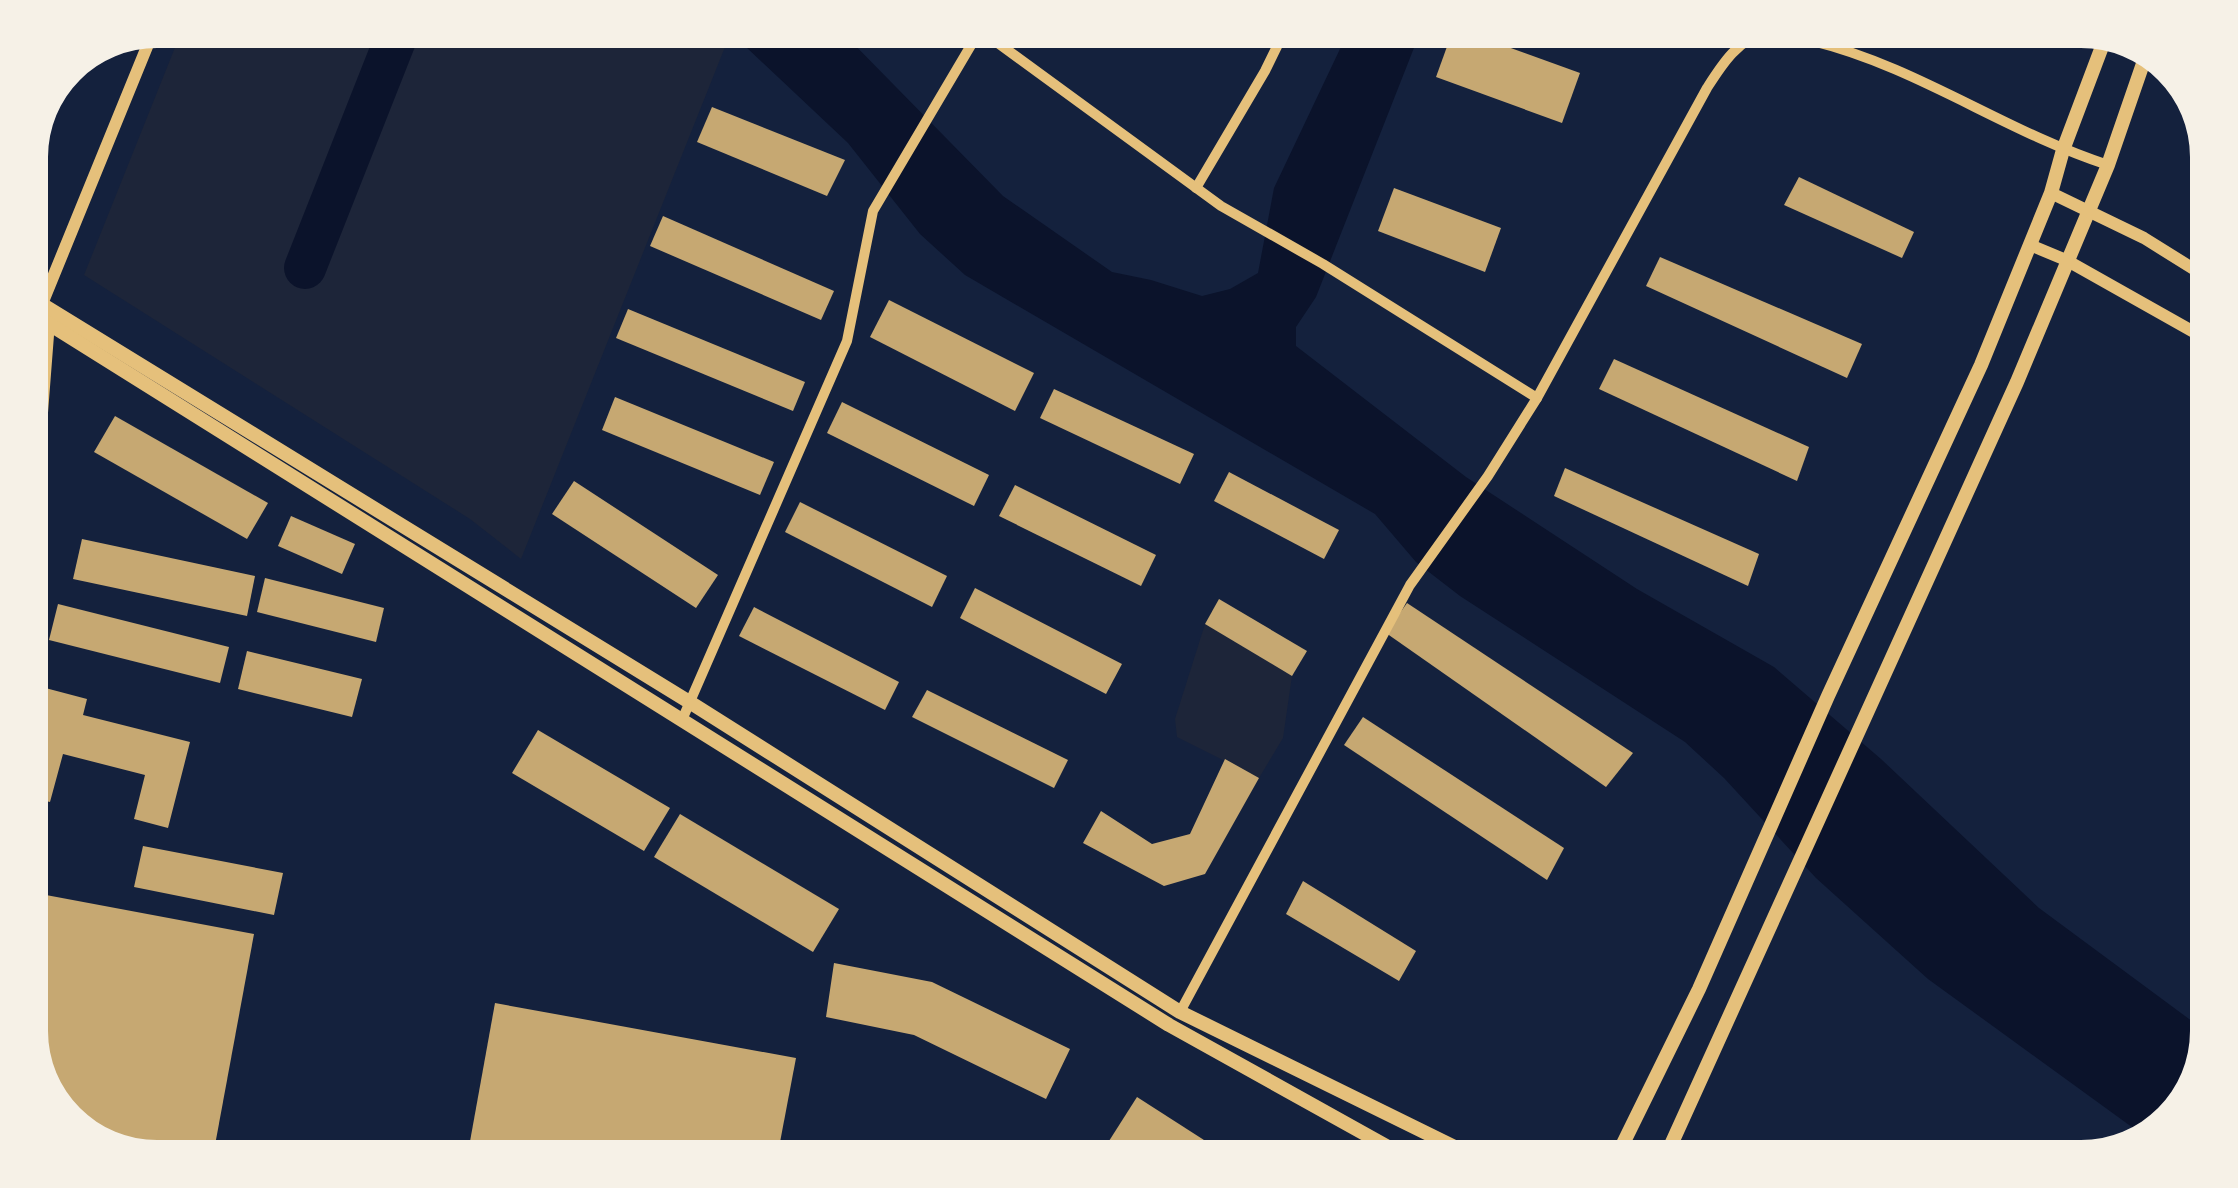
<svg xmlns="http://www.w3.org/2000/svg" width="2238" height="1188" font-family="Jost,sans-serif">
	<rect width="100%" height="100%" fill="#14213d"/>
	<g fill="#1d2539">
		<polygon points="182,30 731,32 521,559 470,519 84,275"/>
		<polygon points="1205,624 1292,676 1283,738 1259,778 1177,737 1175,719"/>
	</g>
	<polygon fill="#0b132b" points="728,30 840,30 1003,196 1112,272 1151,280 1202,296 1230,289 1258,273 1274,188 1349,30 1421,30 1316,297 1296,327 1296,346 1466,477 1637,589 1774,667 1881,759 2039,908 2208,1033 2195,1088 2147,1138 1928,979 1816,878 1724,778 1685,742 1460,596 1416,562 1375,514 965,275 920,234 848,143"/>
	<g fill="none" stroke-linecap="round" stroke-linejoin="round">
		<polyline stroke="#0b132b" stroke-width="42" points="305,268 399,30"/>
	</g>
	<g fill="#c6a872">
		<polygon points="1453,30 1461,30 1580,73 1562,123 1436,77"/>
		<polygon points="712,107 845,160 827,196 697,142"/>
		<polygon points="1799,177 1914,232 1902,258 1784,205"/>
		<polygon points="1394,188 1501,228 1485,272 1378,231"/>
		<polygon points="663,216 834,291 821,320 650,246"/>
		<polygon points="1660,257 1862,344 1847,378 1646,286"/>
		<polygon points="889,300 1034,373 1015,411 870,337"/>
		<polygon points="628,309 805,382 793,411 616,338"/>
		<polygon points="1614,359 1809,447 1797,481 1599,389"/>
		<polygon points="1054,389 1194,454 1180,484 1040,418"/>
		<polygon points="615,397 774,462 760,495 602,430"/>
		<polygon points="842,402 989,475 974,506 827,433"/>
		<polygon points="115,416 268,503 247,539 94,452"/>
		<polygon points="1565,468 1759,554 1748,586 1554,496"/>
		<polygon points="1229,472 1339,530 1324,559 1214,501"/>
		<polygon points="574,481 718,575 696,608 552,514"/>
		<polygon points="1015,485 1156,555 1141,586 999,516"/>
		<polygon points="800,502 947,576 932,607 785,532"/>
		<polygon points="291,516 355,544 342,574 278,546"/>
		<polygon points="82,539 255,576 247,616 73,579"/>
		<polygon points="265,578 384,608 376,642 257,612"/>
		<polygon points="975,588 1122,664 1106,694 960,618"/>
		<polygon points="1219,599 1307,651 1292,676 1205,624"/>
		<polygon points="1407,603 1633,753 1606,787 1386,633"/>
		<polygon points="58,604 229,647 220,683 49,640"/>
		<polygon points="754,607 899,682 885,710 739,636"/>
		<polygon points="247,651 362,679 352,717 238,689"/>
		<polygon points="34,685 87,699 83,715 190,742 168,828 134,819 145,775 63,754 50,802 30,797 30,700"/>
		<polygon points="927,690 1068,760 1054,788 912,717"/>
		<polygon points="1363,717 1564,848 1547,880 1344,745"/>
		<polygon points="538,730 670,808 644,851 512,773"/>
		<polygon points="1225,759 1259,778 1205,874 1164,886 1083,843 1101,811 1152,844 1190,834"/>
		<polygon points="680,814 839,909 813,952 654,857"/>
		<polygon points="143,846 283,873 274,915 134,887"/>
		<polygon points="1303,881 1416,951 1399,981 1286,914"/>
		<polygon points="30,892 254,934 213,1156 87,1133 51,1101 30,1040"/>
		<polygon points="834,963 932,982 1070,1049 1046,1099 914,1035 826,1017"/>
		<polygon points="495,1003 796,1058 777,1158 467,1158"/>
		<polygon points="1137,1097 1232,1158 1136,1158 1109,1141"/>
		<polygon points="849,1141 893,1158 842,1158"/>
		<polygon points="1767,1147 1794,1158 1763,1158"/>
		<polygon points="348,1148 392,1156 392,1158 346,1158"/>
	</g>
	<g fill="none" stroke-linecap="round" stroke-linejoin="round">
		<g stroke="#e5c07b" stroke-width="10">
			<polyline points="980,30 1221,206 1323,264 1537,398"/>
			<polyline points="1196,188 1265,71 1285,30"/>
			<polyline points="682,720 847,341 873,211 980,30"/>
			<path d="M 1180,1012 L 1410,585 L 1488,476 L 1537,398 L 1707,88 C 1721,66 1739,37 1767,33 C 1782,32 1799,38 1812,41 C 1916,66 2006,132 2108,165"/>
		</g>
		<g stroke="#e5c07b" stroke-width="12">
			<polyline points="2051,193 2144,238 2208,278"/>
			<polyline points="2030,245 2066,260 2208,340"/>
			<polyline points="30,520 36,490 49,322 42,304 153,32"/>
		</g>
		<g stroke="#e5c07b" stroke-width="14">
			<polyline points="30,297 691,703 1180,1012 1477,1158"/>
			<polyline points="30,312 1169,1025 1408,1158"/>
			<polyline points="1616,1158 1699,989 1828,696 1981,365 2051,193 2063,150 2106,36"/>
			<polyline points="1665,1158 2017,382 2108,165 2147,52"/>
		</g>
	</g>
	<path d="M0 0H2238V1188H0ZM157 48H2081A109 109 0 0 1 2190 157V1031A109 109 0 0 1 2081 1140H157A109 109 0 0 1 48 1031V157A109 109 0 0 1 157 48Z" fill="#f6f1e7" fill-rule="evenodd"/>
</svg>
